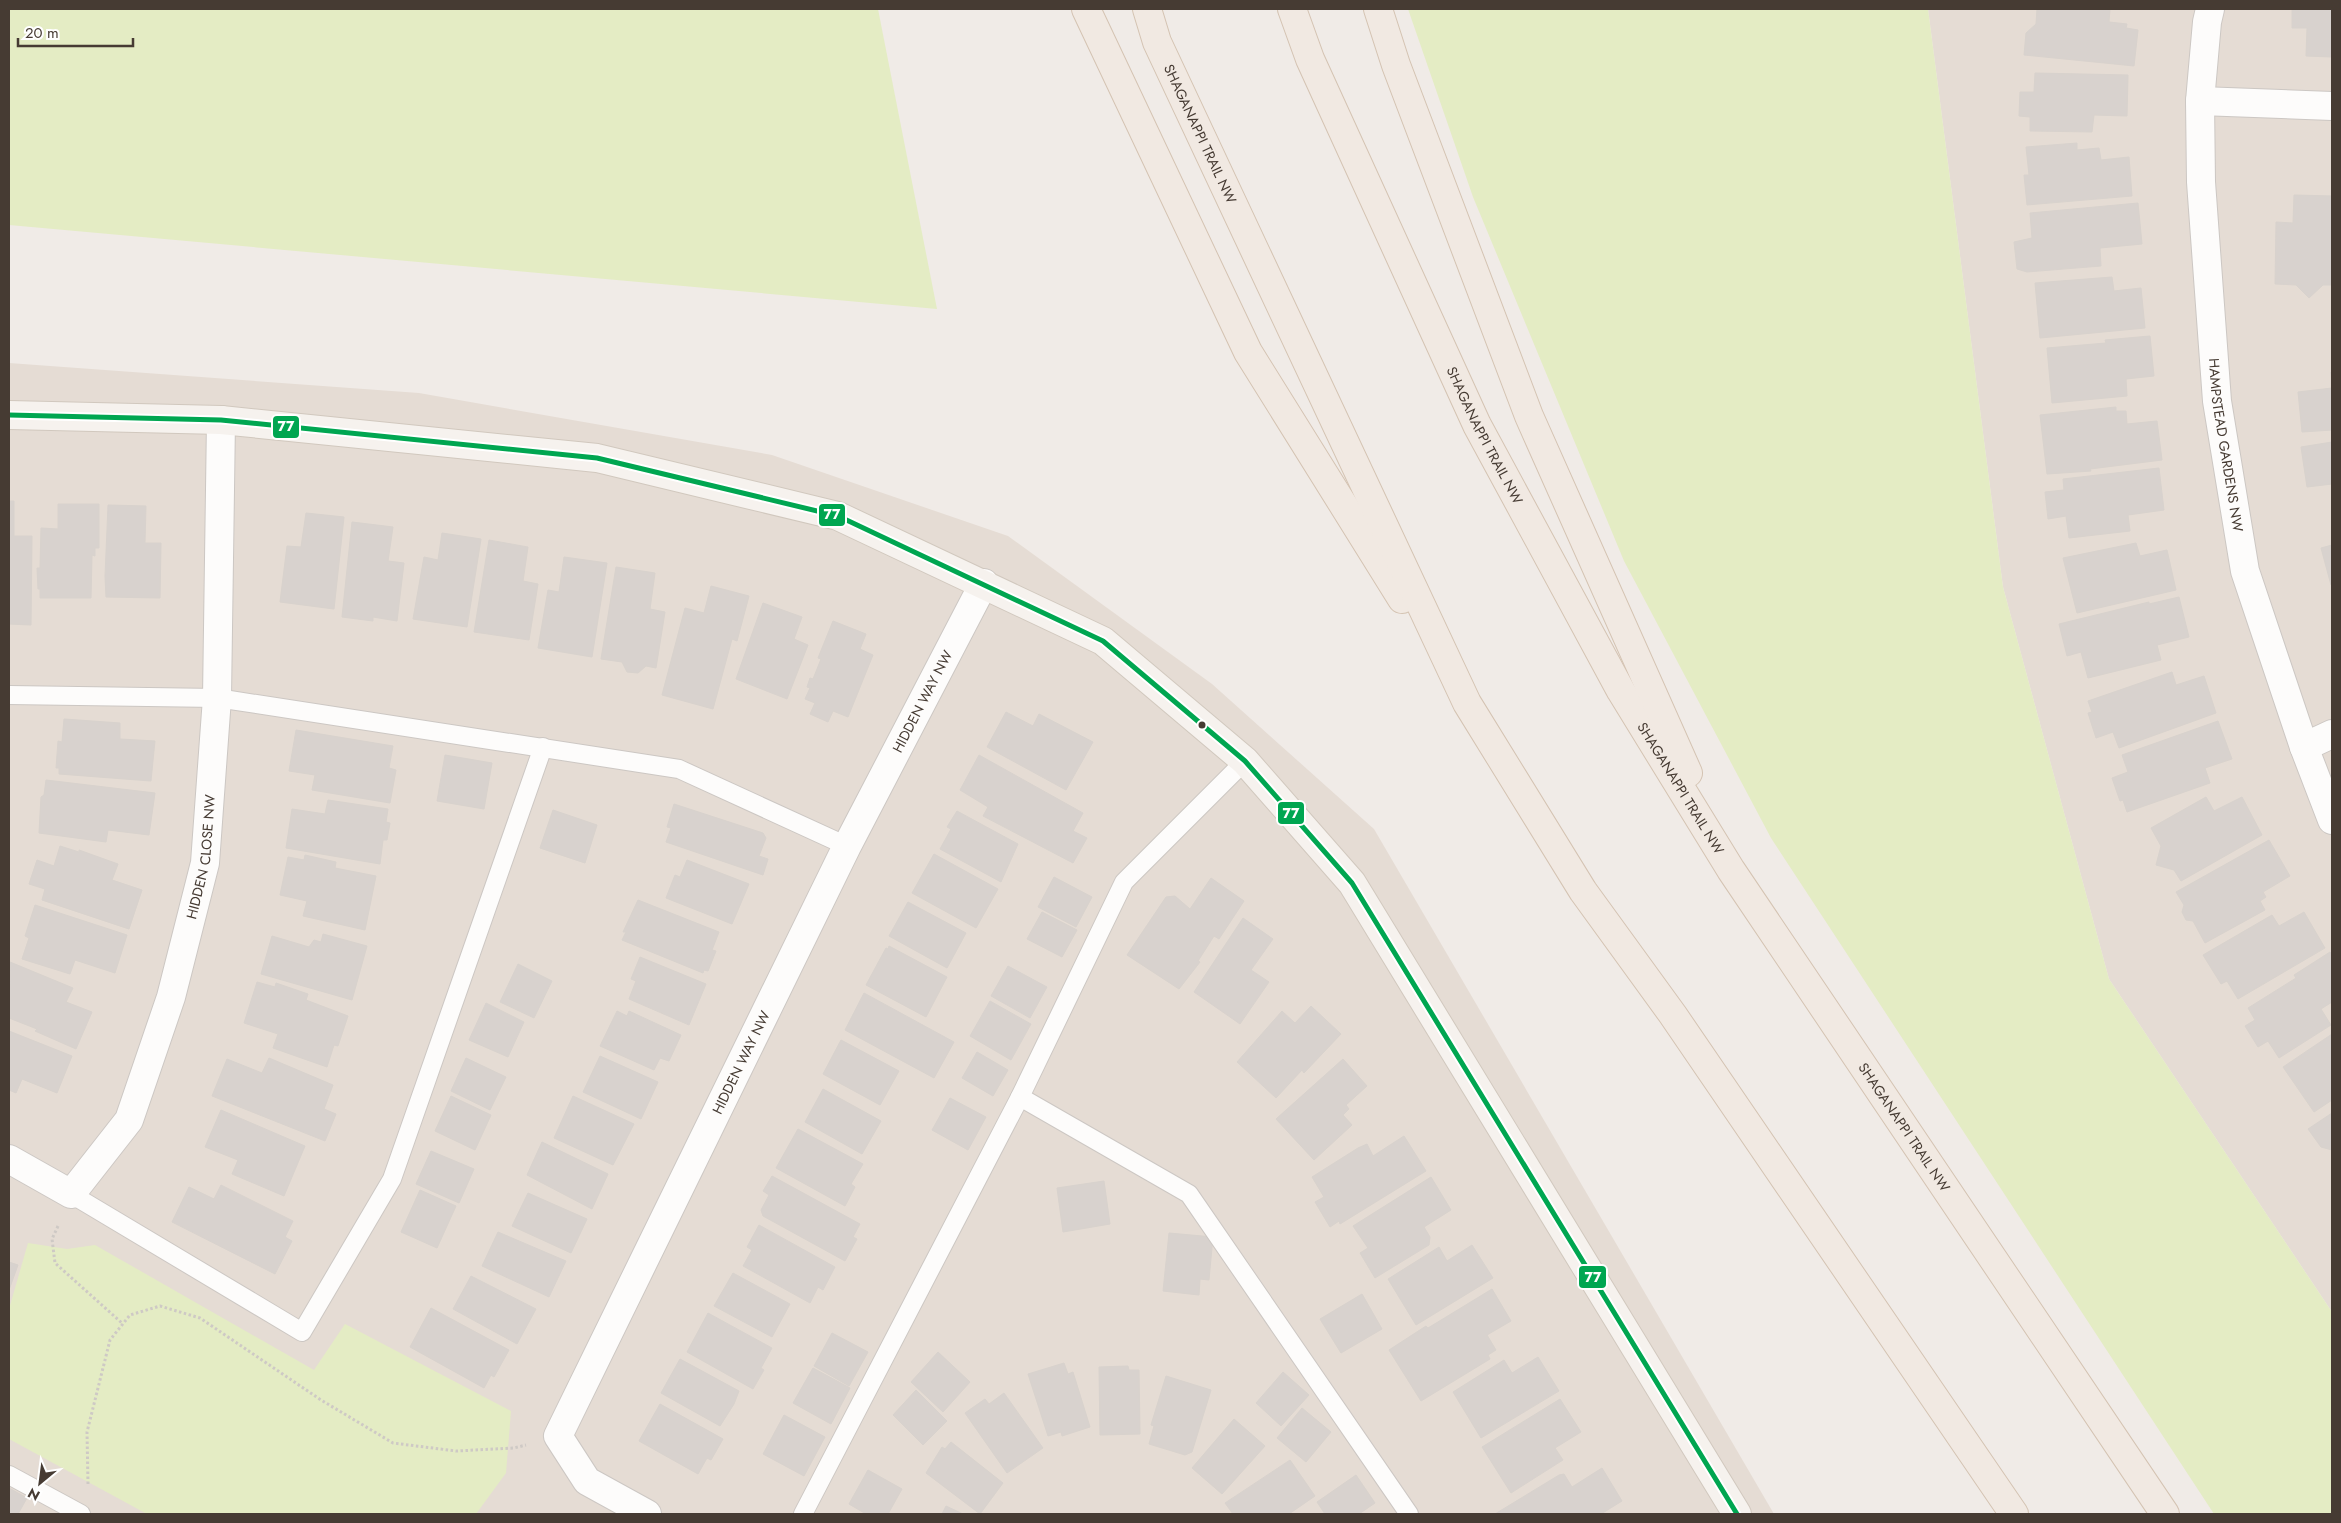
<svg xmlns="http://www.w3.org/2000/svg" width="2341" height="1523" font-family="Jost,sans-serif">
	<rect width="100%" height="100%" fill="#f0ebe7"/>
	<g fill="#e5dcd4">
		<polygon points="1928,9 2332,9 2332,1312 2109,979 2003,587"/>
		<polygon points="9,363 419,393 772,455 1008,536 1212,684 1374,829 1774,1514 9,1514"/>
	</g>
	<g fill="#e4ecc4">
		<polygon points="9,9 878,9 937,309 9,225"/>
		<polygon points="1408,9 1928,9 2003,587 2109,979 2332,1312 2332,1514 2214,1514 1771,838 1624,561 1473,197"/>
		<polygon points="28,1243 67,1249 95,1245 314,1370 345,1324 511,1411 506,1473 476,1514 147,1514 9,1439 9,1309"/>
	</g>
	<g fill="#d8d2ce" stroke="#d8d2cd">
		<polygon points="2037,9 2110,9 2109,22 2127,24 2126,28 2138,30 2134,66 2024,55 2026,33 2036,24"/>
		<polygon points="2292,9 2332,9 2332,57 2306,56 2307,28 2292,28"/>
		<polygon points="2035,73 2128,75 2127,116 2094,115 2092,132 2030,131 2030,117 2019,116 2020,92 2034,92"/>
		<polygon points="2077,143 2077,150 2099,148 2101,160 2129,157 2132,196 2027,205 2024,175 2029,175 2026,147"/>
		<polygon points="2294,195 2332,196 2332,285 2323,285 2309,298 2296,285 2275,284 2276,222 2293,223"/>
		<polygon points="2138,203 2142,244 2100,248 2101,266 2027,272 2017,269 2014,242 2032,238 2030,213"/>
		<polygon points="2112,277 2114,291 2141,288 2145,328 2040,338 2035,283"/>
		<polygon points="2150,336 2154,376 2126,379 2127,396 2052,403 2047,348 2106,343 2105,340"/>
		<polygon points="2331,372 2332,372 2332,430 2302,432 2298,392 2332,388"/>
		<polygon points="2116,407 2116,411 2126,411 2127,424 2157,421 2162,460 2090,469 2091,471 2047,474 2040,415"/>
		<polygon points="2332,442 2332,484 2307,487 2301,447"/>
		<polygon points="2159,468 2164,510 2128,515 2130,531 2069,538 2066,516 2048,519 2045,492 2064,490 2063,479"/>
		<polygon points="9,501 14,501 14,536 32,536 31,625 9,624"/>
		<polygon points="58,504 99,504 99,548 95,548 95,556 92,555 91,598 40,598 40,589 38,589 37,568 40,568 41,528 58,529"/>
		<polygon points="108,505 146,506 145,543 161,543 160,598 106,597 105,576"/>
		<polygon points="306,513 344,517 334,609 280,602 287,546 301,547"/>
		<polygon points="352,522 393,527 388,561 404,563 397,621 373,617 373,621 342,617"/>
		<polygon points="442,533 481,539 467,627 413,619 424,557 438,560"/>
		<polygon points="489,540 528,547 523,581 538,584 529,640 474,632"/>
		<polygon points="2136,543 2140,556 2167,550 2176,590 2077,613 2063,558"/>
		<polygon points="2332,545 2332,584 2331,585 2321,548"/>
		<polygon points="564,557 607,563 592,657 538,648 548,590 559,592"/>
		<polygon points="616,567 655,573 650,609 665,612 656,668 646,666 638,673 627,672 622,662 601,659"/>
		<polygon points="711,586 749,596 737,641 732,639 713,709 662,695 685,608 704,613"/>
		<polygon points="2179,597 2189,637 2157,645 2161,660 2088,678 2081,652 2067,656 2059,624 2149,602 2149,604"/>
		<polygon points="763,603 802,617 794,639 808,645 787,699 736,679"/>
		<polygon points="833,621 866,634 860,649 873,655 848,717 833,711 828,722 810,714 815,703 805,699 810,688 807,687 810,678 813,679 821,659 818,658"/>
		<polygon points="2172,672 2176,685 2204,676 2216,713 2119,748 2113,732 2096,738 2088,713 2092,712 2088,701"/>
		<polygon points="1006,712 1033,726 1039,714 1093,742 1066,790 987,747"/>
		<polygon points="64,719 120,723 120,739 155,741 151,781 59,774 59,768 56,768 58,741 62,742"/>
		<polygon points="2218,721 2232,759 2205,768 2210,783 2127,812 2123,800 2120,801 2112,778 2128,772 2122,755"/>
		<polygon points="296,730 393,746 389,768 396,770 390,803 312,790 315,775 289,771"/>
		<polygon points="445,755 492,763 484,809 437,801"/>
		<polygon points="979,755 1083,813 1073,831 1087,838 1073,863 983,816 988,807 960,790"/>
		<polygon points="46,780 155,793 149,835 108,830 106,842 39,833 41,797 44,795"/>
		<polygon points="2206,797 2214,811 2242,797 2262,835 2181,881 2174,870 2156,865 2161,846 2151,828"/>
		<polygon points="328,800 388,809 386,822 390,823 387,840 383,840 380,864 286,848 292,809 325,814"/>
		<polygon points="674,804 763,833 766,838 759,856 768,859 763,875 666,842 671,828 667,827"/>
		<polygon points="553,810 597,825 585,863 540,848"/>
		<polygon points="957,811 1018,844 1001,882 940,849 951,829 947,827"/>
		<polygon points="2269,840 2290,876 2263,892 2266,897 2260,901 2265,910 2205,943 2193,921 2186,920 2182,912 2184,905 2176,892"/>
		<polygon points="60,846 79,852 79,850 118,864 112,880 142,890 129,929 42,900 45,889 29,884 37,860 54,866"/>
		<polygon points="934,854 998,889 976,928 912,893"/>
		<polygon points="305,855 336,862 335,868 376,876 365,930 303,916 307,901 280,895 288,857 304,860"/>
		<polygon points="687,860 749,884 732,924 666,898 675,875 680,877"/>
		<polygon points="1054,877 1092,897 1076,927 1038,907"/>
		<polygon points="1211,878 1244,901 1219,939 1214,936 1198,961 1200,962 1179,989 1127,955 1166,897 1175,896 1190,909"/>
		<polygon points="638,900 719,932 712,950 716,951 708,971 704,970 703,973 622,940 626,932 623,932"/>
		<polygon points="908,902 966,933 947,968 889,936"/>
		<polygon points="35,905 127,935 115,973 75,960 70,974 22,959 29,938 25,936"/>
		<polygon points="1042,912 1077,930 1062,957 1027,939"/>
		<polygon points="2304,912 2325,948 2238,999 2227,981 2221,984 2203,955 2272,915 2279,926"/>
		<polygon points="1243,918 1273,939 1251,970 1269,982 1240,1024 1194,992"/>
		<polygon points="323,934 367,946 352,1000 261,974 272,936 309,947 314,940 321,942"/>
		<polygon points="889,946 947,977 926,1017 866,985 886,948 888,949"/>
		<polygon points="2330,952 2332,956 2332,1002 2321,1009 2331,1025 2279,1058 2268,1041 2258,1047 2245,1026 2255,1020 2248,1008 2296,978 2294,975"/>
		<polygon points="640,957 706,984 689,1025 629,999 636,981 631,979"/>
		<polygon points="10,962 73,988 66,1002 92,1012 76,1049 35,1031 37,1029 9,1018"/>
		<polygon points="518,964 552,981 534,1018 500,1002"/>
		<polygon points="1008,966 1047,987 1030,1018 991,996"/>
		<polygon points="257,982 275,987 276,983 308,994 306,1000 348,1016 338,1046 334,1045 327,1067 273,1048 278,1034 244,1023"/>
		<polygon points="864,993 954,1042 934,1078 845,1030"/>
		<polygon points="990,1001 1031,1024 1011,1060 970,1036"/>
		<polygon points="486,1003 524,1022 508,1057 469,1040"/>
		<polygon points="1311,1006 1341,1034 1304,1073 1302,1070 1276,1098 1237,1062 1282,1011 1295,1023"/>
		<polygon points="617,1011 627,1016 629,1011 681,1035 669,1061 660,1058 654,1070 600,1046"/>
		<polygon points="9,1031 72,1056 57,1093 22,1079 16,1093 9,1090"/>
		<polygon points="2332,1034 2332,1100 2314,1112 2283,1067"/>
		<polygon points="841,1040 899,1071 880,1105 823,1074"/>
		<polygon points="977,1052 1008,1070 993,1096 962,1078"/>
		<polygon points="600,1056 658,1082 641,1119 583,1092"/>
		<polygon points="269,1058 333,1085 324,1109 336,1114 325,1141 212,1096 227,1059 262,1073"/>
		<polygon points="466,1058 506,1077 490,1110 451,1091"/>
		<polygon points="1343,1059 1367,1086 1346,1105 1349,1109 1343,1115 1352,1125 1314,1160 1276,1119"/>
		<polygon points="823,1089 881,1121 862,1154 805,1122"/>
		<polygon points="451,1096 491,1115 475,1150 435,1131"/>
		<polygon points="573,1096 634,1124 613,1165 554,1138"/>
		<polygon points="950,1098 986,1117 968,1150 932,1130"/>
		<polygon points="221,1110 305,1146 284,1196 232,1174 238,1160 205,1147"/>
		<polygon points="2332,1113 2332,1150 2321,1147 2308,1129"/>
		<polygon points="798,1129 863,1164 851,1184 855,1187 845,1206 776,1168"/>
		<polygon points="1404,1136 1426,1171 1340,1224 1339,1221 1330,1227 1315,1202 1324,1197 1312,1177 1358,1148 1367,1144 1373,1156"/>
		<polygon points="542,1142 608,1174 592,1209 527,1175"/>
		<polygon points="431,1151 474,1169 459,1203 416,1184"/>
		<polygon points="772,1176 860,1224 853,1237 857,1239 845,1261 763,1216 761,1210 769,1195 763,1191"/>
		<polygon points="1431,1177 1451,1210 1424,1227 1430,1237 1429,1245 1375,1278 1360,1253 1368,1248 1353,1226"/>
		<polygon points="1104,1181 1110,1224 1063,1232 1057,1188"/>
		<polygon points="221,1185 293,1221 285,1237 292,1241 275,1274 172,1222 189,1187 214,1199"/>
		<polygon points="420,1190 456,1206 437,1248 401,1232"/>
		<polygon points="528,1193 587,1219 571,1253 512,1226"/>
		<polygon points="759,1225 835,1267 823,1290 818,1287 810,1303 743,1266 752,1250 747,1247"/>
		<polygon points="498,1232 566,1261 549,1297 482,1266"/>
		<polygon points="1169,1233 1213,1237 1209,1280 1200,1279 1199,1295 1163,1291"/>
		<polygon points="1472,1245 1493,1278 1416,1325 1388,1279 1439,1247 1447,1261"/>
		<polygon points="9,1262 18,1265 9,1290"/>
		<polygon points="733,1273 790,1304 772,1337 714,1306"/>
		<polygon points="471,1276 536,1309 517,1344 453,1309"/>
		<polygon points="1492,1289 1511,1321 1487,1335 1496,1350 1488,1355 1490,1359 1421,1401 1389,1350 1426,1326 1428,1328"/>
		<polygon points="1362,1294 1382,1329 1341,1353 1320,1319"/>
		<polygon points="431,1308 509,1350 494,1377 491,1375 484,1388 410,1347"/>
		<polygon points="708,1313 772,1348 761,1368 764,1370 753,1389 687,1352"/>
		<polygon points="832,1333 868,1352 849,1386 814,1366"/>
		<polygon points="938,1352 970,1382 943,1412 911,1382"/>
		<polygon points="1538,1357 1559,1391 1481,1438 1453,1392 1504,1360 1512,1373"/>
		<polygon points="680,1359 739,1391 734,1404 720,1426 661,1393"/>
		<polygon points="1064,1363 1068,1374 1073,1372 1090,1427 1062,1436 1061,1432 1048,1436 1028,1374"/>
		<polygon points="1128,1366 1129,1370 1139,1370 1140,1434 1100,1435 1099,1367"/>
		<polygon points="813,1368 850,1388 831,1424 793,1403"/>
		<polygon points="1283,1372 1309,1395 1281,1426 1256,1403"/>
		<polygon points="1166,1376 1211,1390 1192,1452 1185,1455 1149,1444 1154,1426 1151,1425"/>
		<polygon points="916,1390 947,1421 923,1445 893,1415"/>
		<polygon points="1004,1393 1043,1448 1007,1473 965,1413 985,1399 989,1404"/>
		<polygon points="1560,1399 1581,1432 1555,1448 1563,1460 1511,1493 1482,1447"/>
		<polygon points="660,1404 723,1439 711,1460 707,1458 698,1474 639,1441"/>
		<polygon points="1302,1408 1331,1432 1306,1462 1277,1438"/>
		<polygon points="784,1415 825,1437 804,1476 763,1454"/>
		<polygon points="1234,1419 1265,1446 1222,1494 1192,1468"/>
		<polygon points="951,1442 1003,1483 980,1514 926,1473 942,1447 945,1449"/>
		<polygon points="1290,1460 1315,1496 1289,1514 1233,1514 1225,1503"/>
		<polygon points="1602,1468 1622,1501 1601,1514 1495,1514 1559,1475 1564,1474 1572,1487"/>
		<polygon points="868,1470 902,1489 888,1514 866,1514 849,1504"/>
		<polygon points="1356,1475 1375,1503 1359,1514 1325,1514 1317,1502"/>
		<polygon points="9,1488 27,1498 18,1514 9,1514"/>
		<polygon points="946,1506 963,1514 942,1514"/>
	</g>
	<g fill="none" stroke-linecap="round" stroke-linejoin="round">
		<g stroke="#ccc7c3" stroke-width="20">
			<g id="lane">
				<polyline points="9,695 217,698 679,769 847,846"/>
				<polyline points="1020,1097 1189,1194 1409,1514"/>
				<polyline points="71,1194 302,1332 392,1179 543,747"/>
				<polyline points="9,1475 81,1514"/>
				<polyline points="803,1514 1020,1097 1124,882 1245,761"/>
			</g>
		</g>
		<g stroke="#ccc7c3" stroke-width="30">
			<g id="street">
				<path id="s1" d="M 2210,9 L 2207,22 L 2200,101 L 2201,182 L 2217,401 L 2245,571 L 2304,747 L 2332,820"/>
				<polyline points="2200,101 2332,106"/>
				<polyline points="2304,747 2332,734"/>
				<path id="s2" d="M 9,1159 L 71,1194 L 129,1120 L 171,997 L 205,863 L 217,698 L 221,420"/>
				<path id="s3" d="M 647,1514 L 587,1481 L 558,1436 L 847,846 L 984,583"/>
			</g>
		</g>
		<g stroke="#d1c8be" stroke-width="30">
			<polyline id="secondary" points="9,415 221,420 597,458 838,516 1103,641 1245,761 1352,883 1737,1514"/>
		</g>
		<g stroke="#d4c3b2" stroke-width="30">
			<g id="primary">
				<polyline points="1086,9 1248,352 1402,599"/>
				<path id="s4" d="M 1147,9 L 1157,42 L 1467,703 L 1583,891 L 1673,1015 L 2014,1514"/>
				<path id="s5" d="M 1292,9 L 1310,59 L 1477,425 L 1621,691 L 1731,870 L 2165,1514"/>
				<polyline points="1378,9 1396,65 1529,416 1688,773"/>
			</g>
		</g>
		<g stroke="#cec9c5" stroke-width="3" stroke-dasharray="2.5 2.5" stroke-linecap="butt">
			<polyline points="58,1226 52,1239 55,1263 123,1324"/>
			<polyline points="88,1484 87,1432 110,1340 130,1315 160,1306 200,1318 321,1400 393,1443 456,1451 514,1448 526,1445"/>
		</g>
		<use href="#lane" stroke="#fdfcfb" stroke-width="18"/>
		<use href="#street" stroke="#fdfcfb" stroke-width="28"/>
		<use href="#secondary" stroke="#f6f2ee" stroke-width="28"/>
		<use href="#primary" stroke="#f1e9e2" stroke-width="28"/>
		<g stroke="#fff" stroke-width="9">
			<polyline id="bus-1" points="9,415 221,420 597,458 838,516 1103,641 1245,761 1352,883 1737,1514"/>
		</g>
		<use href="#bus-1" stroke="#00a651" stroke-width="5"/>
	</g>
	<circle fill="#463b33" stroke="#fff" stroke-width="2" cx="1202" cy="725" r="4.5"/>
	<g text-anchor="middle" stroke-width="5" stroke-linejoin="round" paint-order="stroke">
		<g font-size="14" fill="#463b33" stroke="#fff">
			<text dy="5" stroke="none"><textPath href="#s4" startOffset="136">SHAGANAPPI TRAIL NW</textPath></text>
			<text dy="5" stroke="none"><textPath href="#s5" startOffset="468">SHAGANAPPI TRAIL NW</textPath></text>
			<text dy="5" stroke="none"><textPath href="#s1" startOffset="438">HAMPSTEAD GARDENS NW</textPath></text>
			<text dy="5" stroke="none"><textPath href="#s3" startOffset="942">HIDDEN WAY NW</textPath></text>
			<text dy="5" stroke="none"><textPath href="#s5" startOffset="872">SHAGANAPPI TRAIL NW</textPath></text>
			<text dy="5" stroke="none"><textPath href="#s2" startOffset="439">HIDDEN CLOSE NW</textPath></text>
			<text dy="5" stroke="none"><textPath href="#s3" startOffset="538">HIDDEN WAY NW</textPath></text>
			<text dy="5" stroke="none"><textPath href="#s5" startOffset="1278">SHAGANAPPI TRAIL NW</textPath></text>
		</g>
	</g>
	<g stroke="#fff" stroke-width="2">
		<rect x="272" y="415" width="28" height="24" rx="5" fill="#00a651"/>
		<rect x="818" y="503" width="28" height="24" rx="5" fill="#00a651"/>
		<rect x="1277" y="801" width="28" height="24" rx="5" fill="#00a651"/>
		<rect x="1578" y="1265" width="29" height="24" rx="5" fill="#00a651"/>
	</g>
	<g font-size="14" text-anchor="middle" font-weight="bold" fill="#fff">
		<text x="286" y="431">77</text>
		<text x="832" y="519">77</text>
		<text x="1291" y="818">77</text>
		<text x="1593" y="1282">77</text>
	</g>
	<rect width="2341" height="1523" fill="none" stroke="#463b33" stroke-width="20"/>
	<g transform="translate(40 1483) rotate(209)" stroke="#ffffff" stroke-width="4" paint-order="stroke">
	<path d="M0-4L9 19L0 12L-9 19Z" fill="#463b33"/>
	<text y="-8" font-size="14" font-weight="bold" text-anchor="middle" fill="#463b33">N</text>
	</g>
	<path d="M18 38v8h115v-8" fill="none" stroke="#463b33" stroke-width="2.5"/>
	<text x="25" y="38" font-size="15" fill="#463b33" stroke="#ffffff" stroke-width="4" paint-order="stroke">20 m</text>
</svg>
